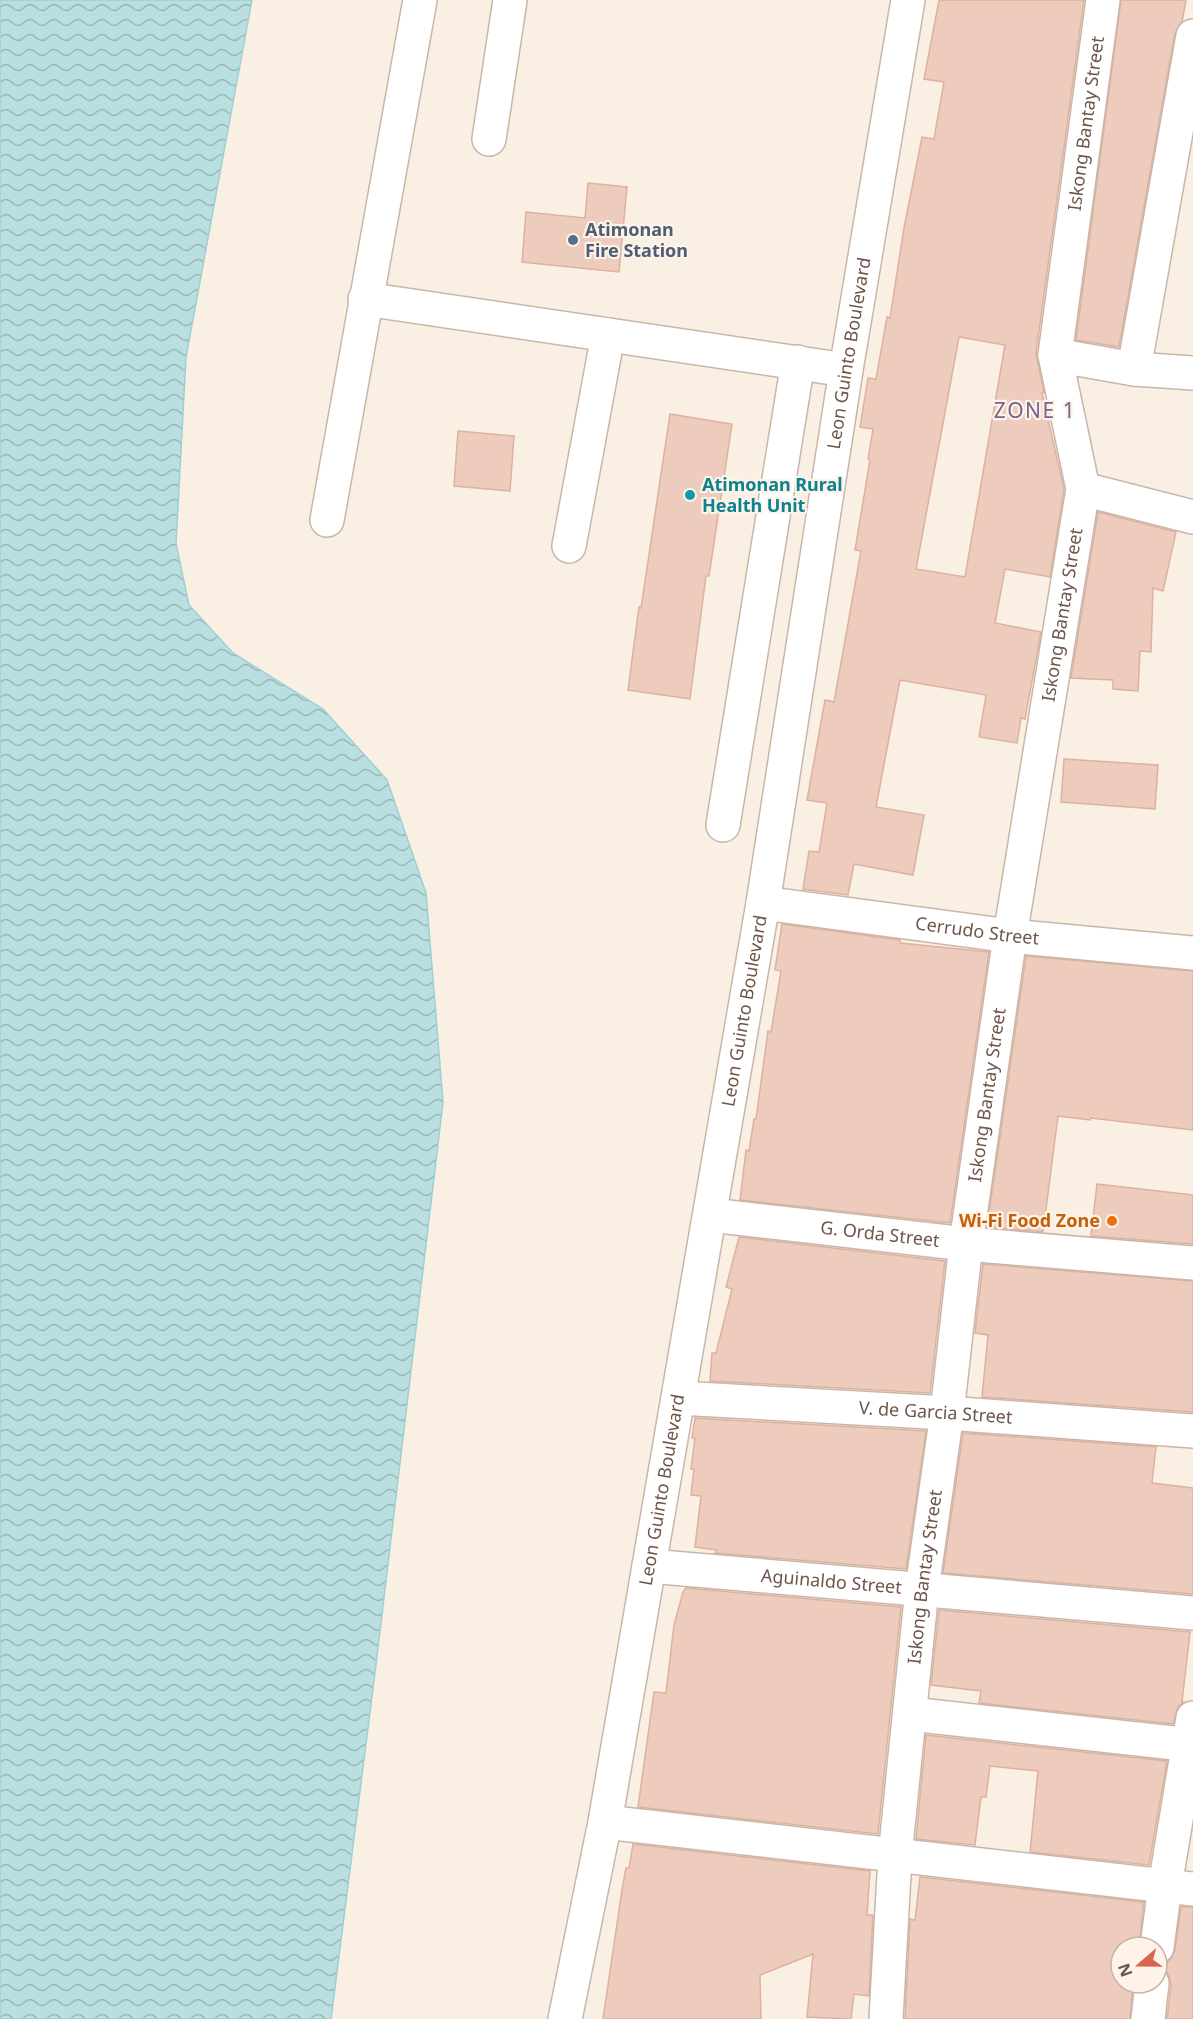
<svg xmlns="http://www.w3.org/2000/svg" width="1193" height="2019" font-family="'Noto Sans',sans-serif">
	<defs>
		<pattern id="water-waves" width="16" height="10" patternUnits="userSpaceOnUse" patternTransform="scale(1.5)"><rect width="16" height="10" fill="#b9dfe1"/><path d="M0 5q4-4 8 0t8 0" fill="none" stroke="#9bb8b8"/></pattern>
	</defs>
	<rect width="100%" height="100%" fill="#faefe3"/>
	<polygon fill="url(#water-waves)" stroke="#a0cfd2" stroke-width="1.5" points="0,0 252,0 186,357 176,544 189,605 233,653 323,709 387,780 426,893 443,1102 375,1673 331,2019 0,2019"/>
	<g fill="#edcbbd" stroke="#deb19e" stroke-width="1.5" fill-rule="evenodd">
		<path d="M 939,0 L 1084,0 L 1036,353 L 1044,393 L 1042,393 L 1064,489 L 1050,577 L 1005,569 L 995,623 L 1041,632 L 1025,719 L 1021,718 L 1017,743 L 979,737 L 986,695 L 900,680 L 876,807 L 924,815 L 913,875 L 854,864 L 848,895 L 803,889 L 809,851 L 819,852 L 827,803 L 807,800 L 825,700 L 834,702 L 861,551 L 855,550 L 870,460 L 868,459 L 873,429 L 860,427 L 868,378 L 876,379 L 887,317 L 890,318 L 904,228 L 922,137 L 934,139 L 944,82 L 924,79 ZM 959,337 L 1005,345 L 965,577 L 916,569 Z"/>
		<polygon points="1121,0 1186,0 1182,22 1175,33 1119,347 1076,340"/>
		<polygon points="588,183 627,187 619,272 522,262 526,212 585,218"/>
		<polygon points="670,414 732,424 709,576 706,576 690,699 628,690 639,607 641,608"/>
		<polygon points="458,431 514,436 510,491 454,486"/>
		<polygon points="1098,512 1176,532 1163,591 1153,588 1151,652 1140,651 1138,691 1113,689 1113,680 1071,678"/>
		<polygon points="1064,759 1158,765 1155,809 1061,802"/>
		<polygon points="782,924 900,940 900,943 989,952 950,1223 740,1200 746,1150 749,1151 754,1119 756,1119 768,1031 771,1032 781,971 775,970"/>
		<polygon points="1026,956 1193,971 1193,1130 1091,1118 1090,1120 1058,1116 1043,1232 987,1227"/>
		<polygon points="1097,1184 1193,1195 1193,1244 1091,1236"/>
		<polygon points="739,1237 945,1261 930,1393 710,1381 712,1353 716,1353 732,1289 726,1287"/>
		<polygon points="983,1264 1193,1281 1193,1412 982,1397 988,1335 975,1333"/>
		<polygon points="695,1418 926,1431 906,1569 715,1553 717,1550 695,1547 701,1496 691,1495 694,1469 691,1469 695,1438 692,1438"/>
		<polygon points="963,1433 1156,1447 1152,1483 1193,1488 1193,1594 943,1573"/>
		<polygon points="686,1588 901,1607 878,1834 638,1807 654,1692 666,1693 674,1625 683,1592"/>
		<polygon points="939,1610 1190,1632 1182,1702 1184,1702 1178,1707 1173,1724 979,1703 981,1691 931,1685"/>
		<polygon points="926,1735 1167,1761 1149,1865 1030,1852 1038,1771 990,1766 986,1797 981,1797 975,1845 916,1839"/>
		<polygon points="633,1844 870,1871 867,1915 873,1915 869,1996 854,1994 851,2019 807,2017 813,1954 760,1975 761,2019 603,2019 622,1890 626,1868 629,1868"/>
		<polygon points="920,1877 1144,1902 1139,1947 1121,1947 1121,1983 1133,1983 1130,2019 905,2019 910,1919 915,1920"/>
		<polygon points="1181,1907 1193,1907 1193,2019 1167,2019 1171,1985 1169,1976 1164,1968 1157,1965 1165,1964 1171,1959 1175,1950"/>
	</g>
	<g fill="none" stroke-linecap="round" stroke-linejoin="round">
		<g stroke="#c9b6aa" stroke-width="36">
			<g id="minor">
				<polyline points="489,139 510,0"/>
				<polyline points="365,299 846,370"/>
				<polyline points="1055,355 1134,369 1193,373"/>
				<polyline points="1134,369 1193,36"/>
				<polyline points="1083,489 1193,517"/>
				<polyline points="327,520 420,0"/>
				<polyline points="569,546 608,335"/>
				<polyline points="723,825 798,362"/>
				<path id="s1" d="M 763,903 L 1010,936 L 1193,953"/>
				<path id="s2" d="M 710,1215 L 966,1244 L 1193,1263"/>
				<path id="s3" d="M 678,1398 L 947,1413 L 1193,1431"/>
				<path id="s4" d="M 649,1566 L 1193,1613"/>
				<polyline points="910,1714 1193,1745"/>
				<polyline points="605,1822 1193,1889"/>
				<polyline points="1157,1947 1165,1886 1193,1718"/>
				<path id="s5" d="M 565,2019 L 605,1822 L 763,903 L 846,370 L 908,0"/>
				<path id="s6" d="M 886,2019 L 895,1856 L 922,1589 L 947,1413 L 966,1244 L 1010,936 L 1083,489 L 1055,355 L 1103,0"/>
				<polyline points="1148,2019 1152,1983"/>
			</g>
		</g>
		<use href="#minor" stroke="#fff" stroke-width="33"/>
	</g>
	<circle fill="#5c6f8a" stroke="#fdf3e8" stroke-width="2" cx="573" cy="240" r="6"/>
	<circle fill="#0f9aa8" stroke="#fdf3e8" stroke-width="2" cx="690" cy="495" r="6"/>
	<circle fill="#e8710a" stroke="#fdf3e8" stroke-width="2" cx="1112" cy="1221" r="6"/>
	<g text-anchor="middle" stroke-width="4.5" stroke-linejoin="round" paint-order="stroke">
		<g font-size="18" fill="#6f554b" stroke="#fdf3e8">
			<text dy="6" stroke="none"><textPath href="#s6" startOffset="1914">Iskong Bantay Street</textPath></text>
			<text dy="6" stroke="none"><textPath href="#s5" startOffset="1690">Leon Guinto Boulevard</textPath></text>
			<text dy="6" stroke="none"><textPath href="#s6" startOffset="1416">Iskong Bantay Street</textPath></text>
			<text dy="6" stroke="none"><textPath href="#s1" startOffset="216">Cerrudo Street</textPath></text>
			<text dy="6" stroke="none"><textPath href="#s5" startOffset="1024">Leon Guinto Boulevard</textPath></text>
			<text dy="6" stroke="none"><textPath href="#s6" startOffset="930">Iskong Bantay Street</textPath></text>
			<text dy="6" stroke="none"><textPath href="#s2" startOffset="171">G. Orda Street</textPath></text>
			<text dy="6" stroke="none"><textPath href="#s3" startOffset="258">V. de Garcia Street</textPath></text>
			<text dy="6" stroke="none"><textPath href="#s5" startOffset="538">Leon Guinto Boulevard</textPath></text>
			<text dy="6" stroke="none"><textPath href="#s6" startOffset="444">Iskong Bantay Street</textPath></text>
			<text dy="6" stroke="none"><textPath href="#s4" startOffset="183">Aguinaldo Street</textPath></text>
		</g>
		<g font-size="18" font-weight="bold" fill="#4e5e75" stroke="#fdf3e8" text-anchor="start">
			<text x="585" y="236">Atimonan<tspan x="585" dy="21">Fire Station</tspan></text>
		</g>
		<g font-size="18" font-weight="bold" fill="#0d838f" stroke="#fdf3e8" text-anchor="start">
			<text x="702" y="491">Atimonan Rural<tspan x="702" dy="21">Health Unit</tspan></text>
		</g>
		<g font-size="18" font-weight="bold" fill="#c56008" stroke="#fdf3e8" text-anchor="end">
			<text x="1100" y="1227">Wi-Fi Food Zone</text>
		</g>
		<g font-size="21" letter-spacing="1.5" fill="#7a638c" stroke="#fdf3e8">
			<text x="1035" y="418">ZONE 1</text>
		</g>
	</g>
	<g transform="translate(1139 1965) rotate(250)"><circle r="28" fill="#fdf3e8" stroke="#c4b4a9" stroke-width="1.5"/>
	<path d="M0-4.5L10 22L0 15L-10 22Z" fill="#da6351"/>
	<text y="-9" font-size="16" font-weight="bold" text-anchor="middle" fill="#6f554b">N</text>
	</g>
</svg>
